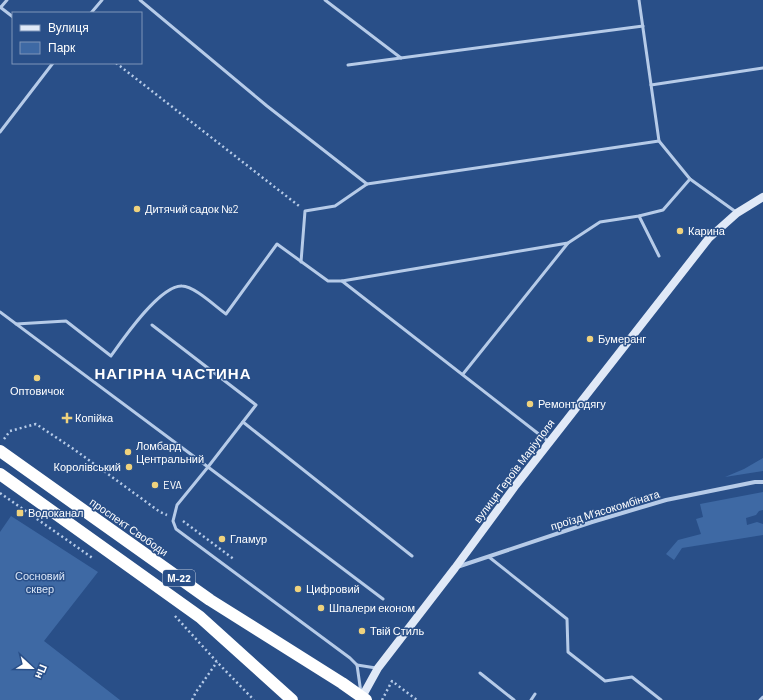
<svg xmlns="http://www.w3.org/2000/svg" width="763" height="700" font-family="Barlow,sans-serif">
	<rect width="100%" height="100%" fill="#294f88"/>
	<g fill="#3e69a4">
		<polygon points="763,458 763,471 725,477 744,469"/>
		<polygon points="763,492 763,510 759,511 756,515 746,518 747,525 757,522 763,524 763,535 682,548 674,560 666,554 678,540 701,534 696,519 703,517 700,504"/>
		<polygon points="11,516 98,572 44,641 120,700 0,700 0,532"/>
	</g>
	<g fill="none" stroke-linecap="round" stroke-linejoin="round">
		<g stroke="#b6cbe8" stroke-width="2.5" stroke-dasharray="2 3" stroke-linecap="butt">
			<polyline points="116,63 299,206"/>
			<polyline points="4,439 10,431 36,424 75,450 160,512 167,515"/>
			<polyline points="0,493 94,559"/>
			<polyline points="183,521 235,560"/>
			<polyline points="175,616 217,662 254,700"/>
			<polyline points="192,700 196,692 217,662"/>
			<polyline points="382,700 392,681 417,700"/>
		</g>
		<g stroke="#b6cbe8" stroke-width="3">
			<polyline points="140,0 267,106 367,184"/>
			<polyline points="325,0 401,58"/>
			<polyline points="639,0 659,141 690,179 736,212"/>
			<polyline points="0,7 13,17"/>
			<polyline points="1,7 7,0"/>
			<polyline points="91,13 102,0"/>
			<polyline points="348,65 643,26"/>
			<polyline points="651,85 763,68"/>
			<polyline points="0,132 53,63"/>
			<polyline points="639,216 659,256"/>
			<polyline points="301,262 305,211 335,206 367,184 659,141"/>
			<polyline points="342,281 549,442"/>
			<polyline points="0,312 208,467 177,505 173,521 176,529 350,658 357,665 361,693"/>
			<path d="M 16,324 L 66,321 L 111,356 C 123,339 160,285 182,286 C 194,286 215,306 226,314 L 277,244 L 328,281 L 342,281 L 568,243 L 600,222 L 639,216 L 663,210 L 690,179"/>
			<polyline points="152,325 256,405 208,467 383,599"/>
			<polyline points="463,374 568,243"/>
			<polyline points="243,422 412,556"/>
			<polyline points="489,557 567,619 568,652 605,681 632,677 661,700"/>
			<polyline points="357,665 376,668"/>
			<polyline points="480,673 514,700"/>
			<polyline points="531,700 535,694"/>
			<polyline points="760,700 763,697"/>
		</g>
		<polyline stroke="#b6cbe8" stroke-width="4" points="457,567 592,522 666,500 755,482 763,482"/>
		<polyline stroke="#e0e9f7" stroke-width="8" points="362,697 378,668 455,568 516,485 709,238 737,213 763,197"/>
		<g stroke="#fff" stroke-width="12">
			<polyline points="0,451 210,600 342,683 366,700"/>
			<polyline points="0,474 200,617 292,700"/>
		</g>
	</g>
	<g fill="#efd27d" stroke="#294f88" stroke-width="1.5">
		<circle cx="137" cy="209" r="4"/>
		<circle cx="680" cy="231" r="4"/>
		<circle cx="590" cy="339" r="4"/>
		<circle cx="37" cy="378" r="4"/>
		<circle cx="530" cy="404" r="4"/>
		<path d="M65 412h4v4h4v4h-4v4h-4v-4h-4v-4h4z"/>
		<circle cx="128" cy="452" r="4"/>
		<circle cx="129" cy="467" r="4"/>
		<circle cx="155" cy="485" r="4"/>
		<rect x="16" y="509" width="8" height="8" rx="2"/>
		<circle cx="222" cy="539" r="4"/>
		<circle cx="298" cy="589" r="4"/>
		<circle cx="321" cy="608" r="4"/>
		<circle cx="362" cy="631" r="4"/>
	</g>
	<g text-anchor="middle" stroke-width="3" stroke-linejoin="round" paint-order="stroke">
		<rect fill="#294f88" stroke="#bfcadb" stroke-width="1" x="163" y="570" width="32" height="16" rx="3"/>
		<g font-size="10" font-weight="bold" fill="#fff">
			<text x="179" y="582">М-22</text>
		</g>
		<g font-size="11" fill="#fff" stroke="#294f88" text-anchor="start">
			<text x="145" y="213">Дитячий садок №2</text>
			<text x="688" y="235">Карина</text>
			<text x="598" y="343">Бумеранг</text>
			<text x="37" y="395" text-anchor="middle">Оптовичок</text>
			<text x="538" y="408">Ремонт одягу</text>
			<text x="75" y="422">Копійка</text>
			<text x="136" y="450">Ломбард<tspan x="136" dy="13">Центральний</tspan></text>
			<text x="121" y="471" text-anchor="end">Королівський</text>
			<text x="163" y="489">EVA</text>
			<text x="28" y="517">Водоканал</text>
			<text x="230" y="543">Гламур</text>
			<text x="306" y="593">Цифровий</text>
			<text x="329" y="612">Шпалери економ</text>
			<text x="370" y="635">Твій Стиль</text>
		</g>
		<g font-size="11" fill="#fff" stroke="#294f88">
			<text transform="translate(514 471) rotate(-53)" y="4">вулиця Героїв Маріуполя</text>
			<text transform="translate(605 510) rotate(-17)" y="4">проїзд Мʼясокомбіната</text>
			<text transform="translate(129 527) rotate(35)" y="4">проспект Свободи</text>
		</g>
		<g font-size="11" fill="#dae6f7" stroke="#294f88">
			<text x="40" y="580">Сосновий<tspan x="40" dy="13">сквер</tspan></text>
		</g>
		<g font-size="15" font-weight="bold" letter-spacing="1" fill="#fff" stroke="#294f88">
			<text x="173" y="379">НАГІРНА ЧАСТИНА</text>
		</g>
	</g>
	<rect x="12" y="12" width="130" height="52" fill="#294f88" stroke="#7f95b8"/>
	<rect x="20" y="25" width="20" height="6" fill="#e0e9f7" stroke="#7f95b8"/>
	<text x="48" y="32" font-size="12" fill="#ffffff">Вулиця</text>
	<rect x="20" y="42" width="20" height="12" fill="#3e69a4" stroke="#7f95b8"/>
	<text x="48" y="52" font-size="12" fill="#ffffff">Парк</text>
	<g transform="translate(32 668) rotate(112)" stroke="#294f88" stroke-width="3" paint-order="stroke">
	<path d="M0-3L7 15L0 10L-7 15Z" fill="#ffffff"/>
	<text y="-6" font-size="11" font-weight="bold" text-anchor="middle" fill="#ffffff">Пн</text>
	</g>
</svg>
